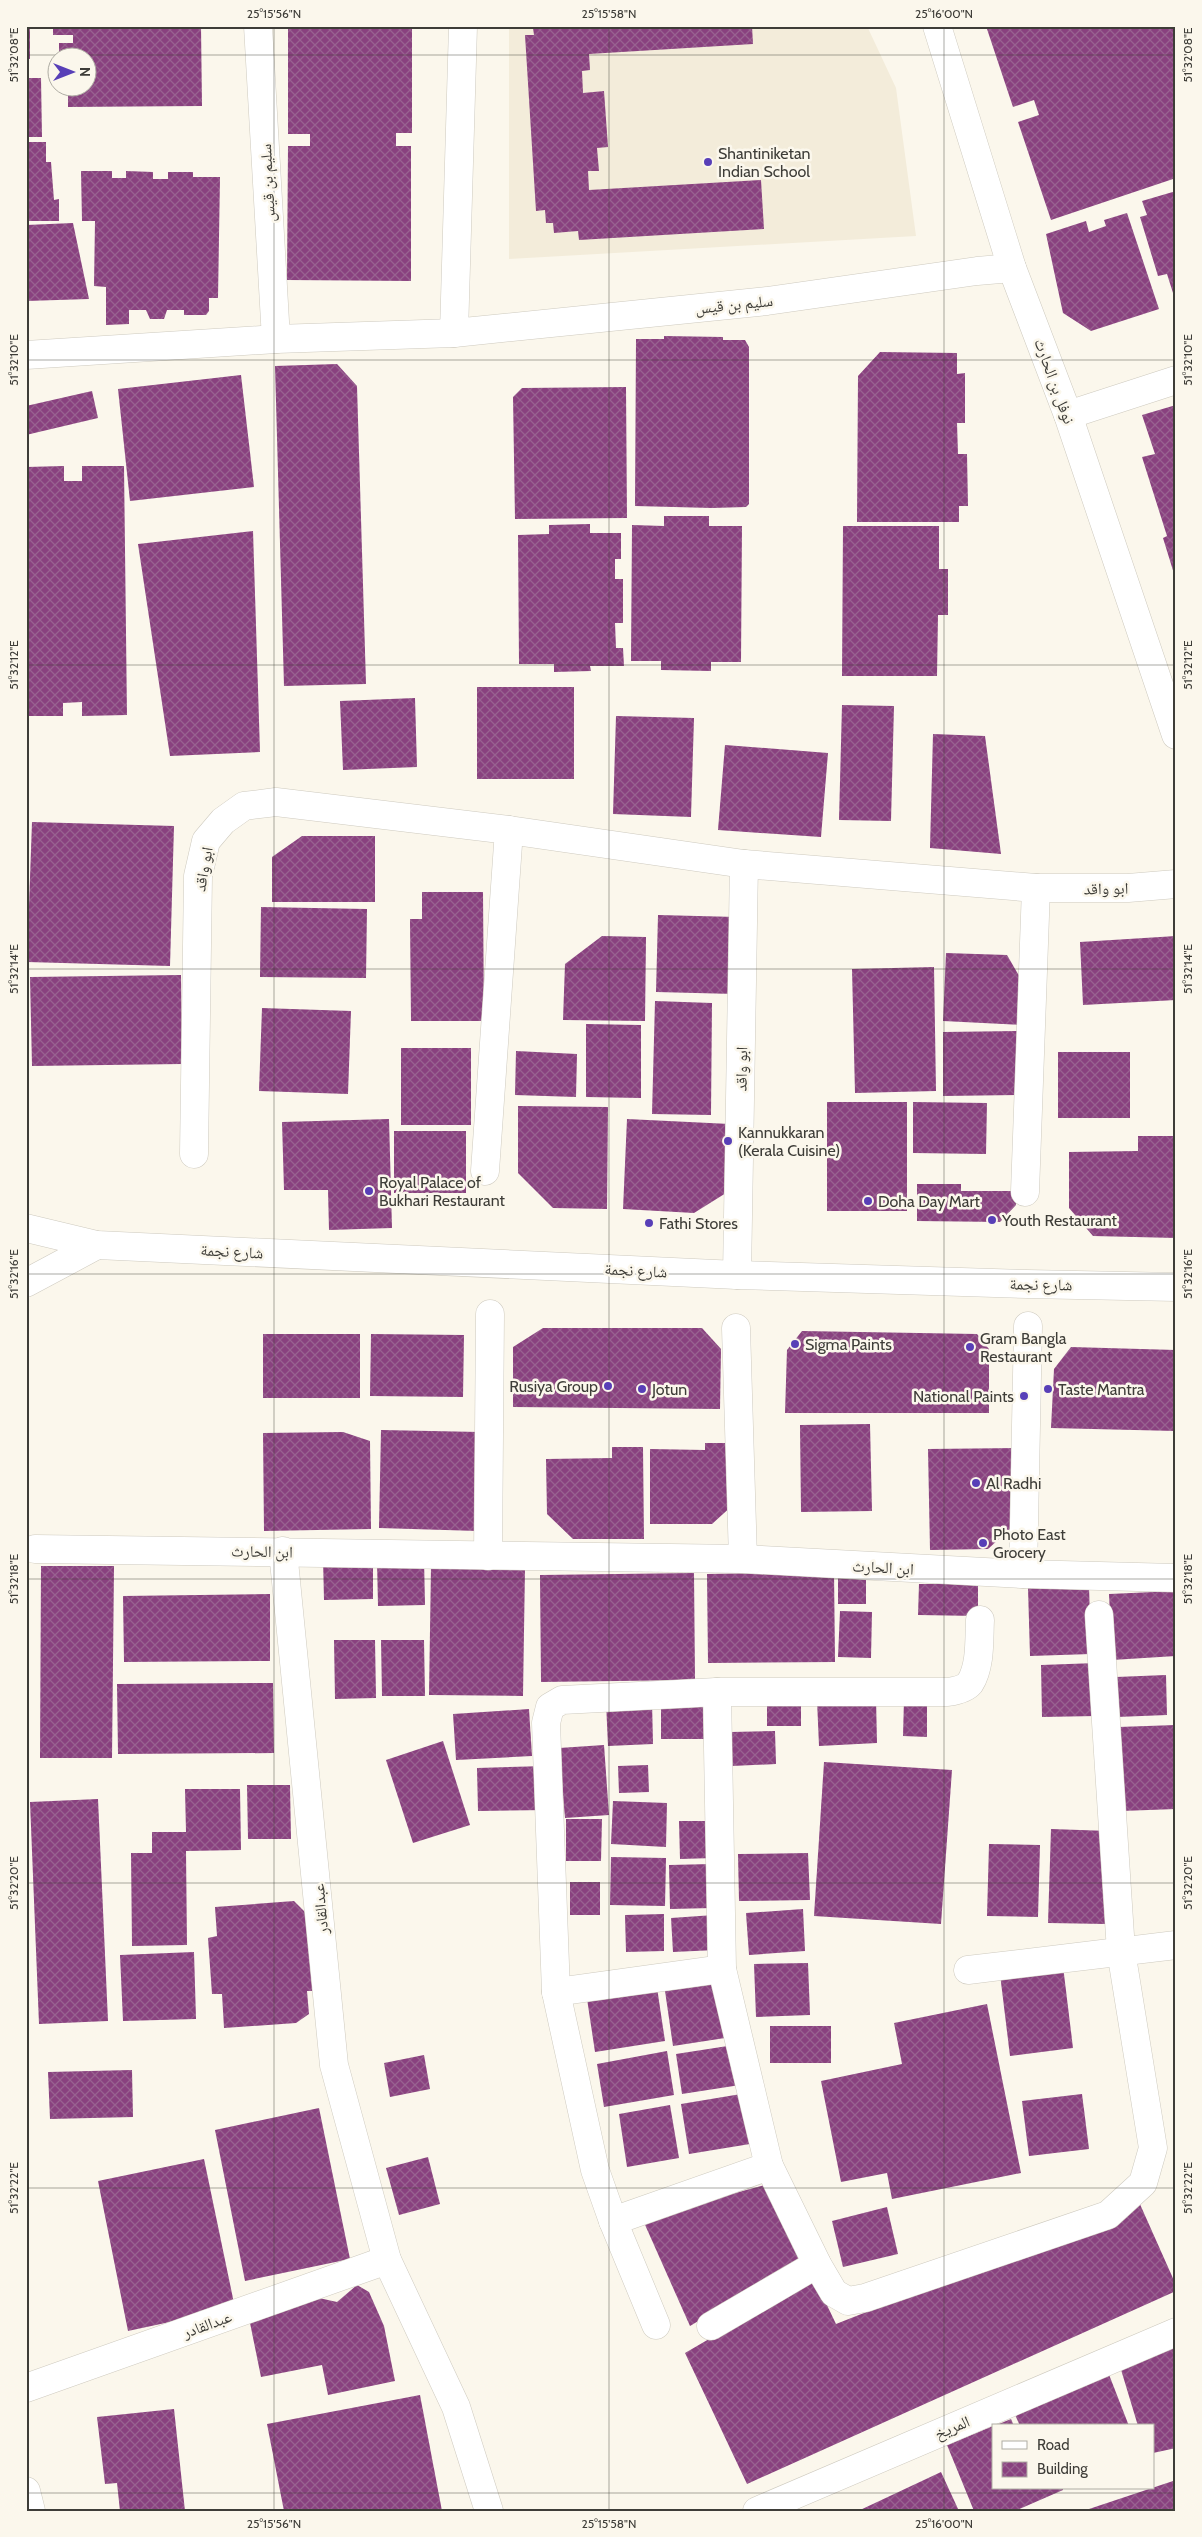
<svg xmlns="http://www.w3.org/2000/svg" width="1202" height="2537" font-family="Cabin,'Noto Naskh Arabic',sans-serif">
	<defs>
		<pattern id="building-cross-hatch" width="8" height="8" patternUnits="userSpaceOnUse" patternTransform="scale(1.25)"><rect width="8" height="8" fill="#89417f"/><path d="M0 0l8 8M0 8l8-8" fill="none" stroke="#986290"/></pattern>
	</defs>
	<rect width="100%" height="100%" fill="#fbf7ec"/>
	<polygon fill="#f3ecda" points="509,26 867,26 896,88 916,236 509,259"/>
	<g fill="url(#building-cross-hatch)">
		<rect x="26" y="26" width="4" height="33"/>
		<polygon points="53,26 201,26 202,106 68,107 68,88 88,88 88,58 59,58 59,43 73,43 73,35 53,35"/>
		<polygon points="288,26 412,26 412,133 396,133 396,146 411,146 411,281 287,280 288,146 310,146 310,134 288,134"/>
		<polygon points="548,26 752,26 753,44 589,54 590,70 582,71 583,93 604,91 608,147 597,148 599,171 588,171 589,190 761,180 764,229 579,240 578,231 554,233 553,223 546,223 545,210 536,211 525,35 534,35 533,28"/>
		<polygon points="986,26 1176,26 1176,178 1051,220 1018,122 1039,115 1034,100 1013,107"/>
		<polygon points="26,78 41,78 42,137 26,137"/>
		<polygon points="26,142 46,142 46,162 51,162 54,200 59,199 59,221 26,221"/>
		<polygon points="81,171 112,171 112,178 126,178 126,171 153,172 153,179 168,179 168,172 193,172 193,177 220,177 218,298 209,298 209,311 206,315 184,315 184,310 167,310 164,319 150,319 146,310 129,310 129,324 106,325 106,287 94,286 95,221 82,221"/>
		<polygon points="1176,191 1176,292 1173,293 1167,274 1158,276 1140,217 1147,215 1142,201"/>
		<polygon points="1127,213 1159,309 1091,331 1063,313 1046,234 1086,221 1089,232 1106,226 1104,220"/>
		<polygon points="73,223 89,299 26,301 26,225"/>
		<polygon points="664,336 723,337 723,340 745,340 749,347 749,504 746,507 712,508 635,506 636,339 664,339"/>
		<polygon points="880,352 957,353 957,374 965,373 965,423 957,423 958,454 967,454 968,506 959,506 959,522 857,522 858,376"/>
		<polygon points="337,364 357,386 366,684 284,686 275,366"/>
		<polygon points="241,375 254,487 130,501 118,389"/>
		<polygon points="626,387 627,518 515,519 513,397 522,388"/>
		<polygon points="92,391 98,418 26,435 26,406"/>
		<polygon points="1176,405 1176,577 1175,577 1163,538 1167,536 1142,457 1155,454 1142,415"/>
		<polygon points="64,466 64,481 82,481 82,466 124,466 127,715 82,716 82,702 63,703 63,716 26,716 26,467"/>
		<polygon points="664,516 709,516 709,526 742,526 741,662 711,662 711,671 661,670 661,661 631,661 632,525 664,526"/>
		<polygon points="590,524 590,533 621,533 621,559 615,559 615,579 623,579 623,623 615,623 616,648 623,648 624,666 590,666 591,671 554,672 554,664 519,664 518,535 549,534 549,525"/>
		<polygon points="843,526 939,526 939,569 948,569 948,615 938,615 937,676 842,676"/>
		<polygon points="253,531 260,752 170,756 138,544"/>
		<rect x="477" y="687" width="97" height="92"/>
		<polygon points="415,698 417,767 343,770 340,701"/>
		<polygon points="842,705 894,706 891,821 839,820"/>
		<polygon points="616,716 694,718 691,817 613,814"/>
		<polygon points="933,734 985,736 1001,854 930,848"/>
		<polygon points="725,745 828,753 821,837 718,830"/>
		<polygon points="32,822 174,826 170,966 27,962"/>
		<polygon points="302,836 375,836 375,902 272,902 272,857"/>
		<polygon points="422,892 483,892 484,1021 411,1021 410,919 422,919"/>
		<polygon points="261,907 367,909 366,978 260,977"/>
		<polygon points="658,915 737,917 735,994 656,992"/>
		<polygon points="602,936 646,937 645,1021 563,1020 565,964"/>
		<polygon points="1176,936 1176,1000 1083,1005 1080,942"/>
		<polygon points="946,953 1007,955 1025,986 1024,1025 943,1021"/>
		<polygon points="934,967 936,1091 855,1093 852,969"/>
		<polygon points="181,975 182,1064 32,1066 30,977"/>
		<polygon points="655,1001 712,1003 711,1115 652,1114"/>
		<polygon points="262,1008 351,1011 348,1094 259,1091"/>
		<polygon points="586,1024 641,1025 641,1098 586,1097"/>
		<polygon points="1019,1031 1020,1095 943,1096 943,1032"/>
		<rect x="401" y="1048" width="70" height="77"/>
		<polygon points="516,1051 577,1054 576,1097 515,1095"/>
		<rect x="1058" y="1052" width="72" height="66"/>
		<rect x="827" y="1102" width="80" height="109"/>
		<polygon points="913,1102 987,1103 986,1154 913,1153"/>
		<polygon points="518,1106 608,1107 607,1209 553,1208 518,1173"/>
		<polygon points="389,1119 392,1228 329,1230 328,1190 284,1190 282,1122"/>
		<polygon points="627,1119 730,1124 726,1193 694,1213 623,1209"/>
		<rect x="394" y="1131" width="72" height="62"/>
		<polygon points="1138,1136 1176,1136 1176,1238 1093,1236 1069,1208 1069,1152 1138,1151"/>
		<polygon points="917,1184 961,1184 961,1191 1016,1191 1016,1205 1000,1222 917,1221"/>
		<polygon points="543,1328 702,1328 721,1349 720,1409 513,1407 513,1347"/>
		<polygon points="802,1331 977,1334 989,1349 989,1413 785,1413 787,1350"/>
		<rect x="263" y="1334" width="97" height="64"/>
		<polygon points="371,1334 464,1335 463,1397 370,1396"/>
		<polygon points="1071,1347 1176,1350 1176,1431 1051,1428 1054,1369"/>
		<polygon points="870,1424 872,1511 801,1512 800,1425"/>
		<polygon points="381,1430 480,1432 478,1531 379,1528"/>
		<polygon points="343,1432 370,1441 371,1529 264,1531 263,1433"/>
		<polygon points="705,1443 735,1443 734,1504 712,1524 650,1524 650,1449 705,1450"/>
		<polygon points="612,1447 643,1447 644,1539 573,1539 547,1514 546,1459 612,1458"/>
		<polygon points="1022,1448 1023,1517 988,1549 930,1550 928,1449"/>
		<polygon points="323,1558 373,1558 373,1599 324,1600"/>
		<polygon points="424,1559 425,1605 378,1606 377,1560"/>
		<polygon points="41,1566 114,1566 112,1758 40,1758"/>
		<polygon points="431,1566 525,1567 523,1696 429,1695"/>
		<polygon points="834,1572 835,1662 708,1663 707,1574"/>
		<polygon points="694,1573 695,1680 541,1682 540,1575"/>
		<rect x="838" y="1577" width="28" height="27"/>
		<polygon points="919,1584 978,1584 978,1616 918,1615"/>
		<polygon points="1089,1586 1091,1654 1030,1656 1028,1588"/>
		<polygon points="1176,1591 1176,1656 1112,1660 1109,1594"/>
		<polygon points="270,1594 270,1661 124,1662 123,1596"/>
		<polygon points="840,1611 872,1612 871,1658 838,1657"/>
		<polygon points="334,1640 375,1640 376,1698 335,1699"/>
		<polygon points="381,1640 424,1640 425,1696 382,1696"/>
		<polygon points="1096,1663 1097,1716 1042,1717 1041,1665"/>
		<polygon points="1166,1675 1167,1715 1117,1717 1116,1677"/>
		<polygon points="273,1683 274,1753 118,1754 117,1684"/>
		<rect x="767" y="1697" width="34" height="29"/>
		<polygon points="876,1698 877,1743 819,1746 817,1700"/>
		<polygon points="904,1699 927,1700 927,1737 903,1736"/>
		<polygon points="652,1701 653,1744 608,1746 606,1702"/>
		<rect x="661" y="1701" width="48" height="38"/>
		<polygon points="529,1709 532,1756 456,1760 453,1714"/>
		<polygon points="1176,1725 1176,1809 1121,1811 1118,1727"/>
		<polygon points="775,1731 776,1764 732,1766 731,1732"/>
		<polygon points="443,1741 470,1825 413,1843 386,1760"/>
		<polygon points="604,1745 609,1815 565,1818 559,1748"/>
		<polygon points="824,1762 952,1770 941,1924 814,1916"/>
		<polygon points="648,1765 649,1792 619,1793 618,1766"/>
		<polygon points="547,1766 548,1810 478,1811 477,1768"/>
		<polygon points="247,1785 290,1785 291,1839 248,1839"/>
		<polygon points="185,1789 240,1789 241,1850 186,1851 187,1945 132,1946 131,1853 152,1853 152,1832 186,1832"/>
		<polygon points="98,1799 108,2021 39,2024 30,1802"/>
		<polygon points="613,1801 667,1803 666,1847 611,1844"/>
		<polygon points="566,1819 602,1819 601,1861 566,1861"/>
		<polygon points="679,1821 713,1821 714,1858 680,1859"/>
		<polygon points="1051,1829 1109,1831 1106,1924 1048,1923"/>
		<polygon points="989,1844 1040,1845 1038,1917 987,1916"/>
		<polygon points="808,1853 810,1900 739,1901 738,1854"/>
		<polygon points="611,1857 666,1858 665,1906 610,1905"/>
		<polygon points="712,1864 713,1908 670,1909 669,1865"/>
		<rect x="570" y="1882" width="30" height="33"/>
		<polygon points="294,1901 307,1914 313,1991 307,1991 309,2014 296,2023 224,2028 222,1994 212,1994 208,1938 217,1936 215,1907"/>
		<polygon points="803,1909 805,1951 749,1955 746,1913"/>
		<polygon points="664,1914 664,1951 626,1952 625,1915"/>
		<polygon points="714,1915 716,1950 673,1952 671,1918"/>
		<polygon points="194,1952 196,2019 123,2021 120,1955"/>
		<polygon points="808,1963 810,2015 756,2017 754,1964"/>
		<polygon points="1063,1966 1073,2048 1010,2056 1000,1974"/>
		<polygon points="715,1977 725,2038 673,2046 664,1984"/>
		<polygon points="656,1981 665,2041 595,2052 586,1992"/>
		<polygon points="987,2004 1021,2173 892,2199 887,2173 841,2182 821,2081 902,2064 894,2023"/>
		<rect x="770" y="2026" width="61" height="37"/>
		<polygon points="734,2045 740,2085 682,2094 676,2054"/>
		<polygon points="667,2051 674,2095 604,2107 597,2064"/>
		<polygon points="424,2055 430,2089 390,2097 384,2063"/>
		<polygon points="132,2070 133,2117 50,2119 48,2072"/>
		<polygon points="741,2094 750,2144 689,2154 681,2104"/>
		<polygon points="1082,2094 1089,2149 1029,2156 1022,2101"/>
		<polygon points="670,2105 679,2158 627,2167 619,2114"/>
		<polygon points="319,2108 350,2259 245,2281 215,2130"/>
		<polygon points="428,2157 440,2204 399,2215 386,2168"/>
		<polygon points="204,2159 235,2308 128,2331 98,2181"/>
		<polygon points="772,2183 805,2257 690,2326 642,2218"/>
		<polygon points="1139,2202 1176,2285 1176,2291 747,2484 685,2353 814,2278 836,2324 1100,2220"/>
		<polygon points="887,2207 898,2254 843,2267 832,2221"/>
		<polygon points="357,2285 369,2292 384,2326 395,2381 328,2395 322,2365 261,2377 249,2318 310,2296 337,2302"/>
		<polygon points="1173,2345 1176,2358 1176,2448 1153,2453 1153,2426 1138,2426 1119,2363"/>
		<polygon points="1108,2372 1129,2426 1020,2426 1013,2410"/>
		<polygon points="420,2395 442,2511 284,2511 267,2424"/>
		<polygon points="174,2409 185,2511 120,2511 117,2483 105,2484 97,2417"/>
		<polygon points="1011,2419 1014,2426 994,2426"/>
		<polygon points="993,2426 993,2488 1063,2488 1063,2490 1015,2511 974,2511 947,2445"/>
		<polygon points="941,2472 959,2511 858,2511"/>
		<polygon points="1176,2480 1176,2511 1086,2511 1086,2510"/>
	</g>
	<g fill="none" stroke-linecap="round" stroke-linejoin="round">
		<g stroke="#cecabf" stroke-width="29">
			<g id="minor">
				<polyline points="258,26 276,339"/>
				<polyline points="937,26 1012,268 1068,415 1176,735"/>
				<polyline points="454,333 463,26"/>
				<polyline points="26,355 276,339 454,333 767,301 977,271 1012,268"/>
				<polyline points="1068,415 1176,380"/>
				<polyline points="194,1154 198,876 206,841 223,821 244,806 276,802 509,830 744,864 1036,888 1128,888 1176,884"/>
				<polyline points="485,1171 509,830"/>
				<polyline points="1025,1192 1036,888"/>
				<polyline points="737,1275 744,864"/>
				<polyline points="736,1328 743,1559"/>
				<polyline points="35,1549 743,1559 1023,1574 1176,1578"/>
				<polyline points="283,1551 334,2065 387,2260 456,2407 489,2511"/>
				<polyline points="488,1556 490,1314"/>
				<polyline points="1023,1574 1028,1326"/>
				<polyline points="717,1692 722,1969 769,2166 817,2264 834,2293 848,2301 865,2298 1108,2215 1143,2183 1153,2148 1121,1951 1099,1615"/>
				<polyline points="968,1970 1176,1945"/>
				<polyline points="556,1992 722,1969"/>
				<polyline points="613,2221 769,2166"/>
				<path d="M 656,2325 L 613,2221 L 595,2170 L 556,1992 L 546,1723 L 550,1707 L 562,1700 L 717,1692 L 948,1692 C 955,1691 965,1689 970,1683 C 981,1666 979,1638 980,1620"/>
				<polyline points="711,2326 817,2264"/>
				<polyline points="26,2388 387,2260"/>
				<polyline points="26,2491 31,2511"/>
				<polyline points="757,2511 1176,2332"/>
			</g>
		</g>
		<g stroke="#cecabf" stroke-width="29">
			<g id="secondary">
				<polyline points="26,1228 97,1245 737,1275 1027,1284 1176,1287"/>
				<polyline points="26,1283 97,1245"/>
			</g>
		</g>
		<use href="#minor" stroke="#fff" stroke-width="28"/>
		<use href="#secondary" stroke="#fff" stroke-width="28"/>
	</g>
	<path fill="none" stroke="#3e3d38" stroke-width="1" stroke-opacity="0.45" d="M 274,26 L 274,2511M 609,26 L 609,2511M 944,26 L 944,2511M 26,55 L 1176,55M 26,360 L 1176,360M 26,665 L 1176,665M 26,969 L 1176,969M 26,1274 L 1176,1274M 26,1579 L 1176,1579M 26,1883 L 1176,1883M 26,2188 L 1176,2188M 26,2493 L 1176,2493"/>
	<g fill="#583fb7" stroke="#fbf7ec" stroke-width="2">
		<circle cx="708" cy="162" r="5"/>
		<circle cx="728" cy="1141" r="5"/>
		<circle cx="369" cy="1191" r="5"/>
		<circle cx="868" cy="1201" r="5"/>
		<circle cx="992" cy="1220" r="5"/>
		<circle cx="649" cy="1223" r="5"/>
		<circle cx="795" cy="1344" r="5"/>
		<circle cx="970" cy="1347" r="5"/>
		<circle cx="608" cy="1386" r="5"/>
		<circle cx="642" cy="1389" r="5"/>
		<circle cx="1048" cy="1389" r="5"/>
		<circle cx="1024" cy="1396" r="5"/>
		<circle cx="976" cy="1483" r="5"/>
		<circle cx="983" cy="1543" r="5"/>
	</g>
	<g text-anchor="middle" stroke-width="5" stroke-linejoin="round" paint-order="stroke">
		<g font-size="16" fill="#3e3d38" stroke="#fbf7ec" text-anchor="start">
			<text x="718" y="159">Shantiniketan<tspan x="718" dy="18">Indian School</tspan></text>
			<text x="738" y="1138">Kannukkaran<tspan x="738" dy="18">(Kerala Cuisine)</tspan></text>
			<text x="379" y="1188">Royal Palace of<tspan x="379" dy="18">Bukhari Restaurant</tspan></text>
			<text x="878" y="1207">Doha Day Mart</text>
			<text x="1002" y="1226">Youth Restaurant</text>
			<text x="659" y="1229">Fathi Stores</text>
			<text x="980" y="1344">Gram Bangla<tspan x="980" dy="18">Restaurant</tspan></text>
			<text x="805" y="1350">Sigma Paints</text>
			<text x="598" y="1392" text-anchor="end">Rusiya Group</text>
			<text x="652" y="1395">Jotun</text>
			<text x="1058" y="1395">Taste Mantra</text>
			<text x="1014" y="1402" text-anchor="end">National Paints</text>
			<text x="986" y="1489">Al Radhi</text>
			<text x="993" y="1540">Photo East<tspan x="993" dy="18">Grocery</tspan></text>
		</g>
		<g font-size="16" fill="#3e3d38" stroke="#fbf7ec">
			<text transform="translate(267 183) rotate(-93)" y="6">سليم بن قيس</text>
			<text transform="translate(734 304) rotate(-6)" y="6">سليم بن قيس</text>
			<text transform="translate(1055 381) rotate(70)" y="6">نوفل بن الحارث</text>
			<text transform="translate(203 869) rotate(-80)" y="6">ابو واقد</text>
			<text transform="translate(1106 888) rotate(-1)" y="6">ابو واقد</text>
			<text transform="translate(741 1069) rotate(-89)" y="6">ابو واقد</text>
			<text transform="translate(232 1251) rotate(3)" y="6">شارع نجمة</text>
			<text transform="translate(636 1270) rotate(3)" y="6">شارع نجمة</text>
			<text transform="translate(1041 1284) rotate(1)" y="6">شارع نجمة</text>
			<text transform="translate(262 1551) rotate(1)" y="6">ابن الحارث</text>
			<text transform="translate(883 1567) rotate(3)" y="6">ابن الحارث</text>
			<text transform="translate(320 1909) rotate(-95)" y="6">عبدالقادر</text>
			<text transform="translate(207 2324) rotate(-20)" y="6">عبدالقادر</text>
			<text transform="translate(952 2427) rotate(-23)" y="6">المريخ</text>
		</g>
	</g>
	<rect width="1202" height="2537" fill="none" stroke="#fbf7ec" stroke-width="55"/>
	<rect x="992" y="2424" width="162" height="65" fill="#fbf7ec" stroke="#afada4"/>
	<rect x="1002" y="2441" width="25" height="8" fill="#ffffff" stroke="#afada4"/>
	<text x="1037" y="2450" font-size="15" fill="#3e3d38">Road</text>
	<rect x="1002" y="2462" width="25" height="15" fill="url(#building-cross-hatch)" stroke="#afada4"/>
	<text x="1037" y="2474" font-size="15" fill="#3e3d38">Building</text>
	<g transform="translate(72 72) rotate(90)"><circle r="24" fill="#fbf7ec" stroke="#afada4"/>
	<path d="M0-4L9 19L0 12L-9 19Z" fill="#583fb7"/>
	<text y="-8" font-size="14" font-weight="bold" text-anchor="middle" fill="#3e3d38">N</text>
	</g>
	<rect x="28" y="28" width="1146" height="2482" fill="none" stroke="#3e3d38" stroke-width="2"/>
	<g font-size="12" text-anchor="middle" fill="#3e3d38">
		<text x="274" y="18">25°15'56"N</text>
		<text x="609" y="18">25°15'58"N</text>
		<text x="944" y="18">25°16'00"N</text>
		<text transform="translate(1188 55) rotate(-90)" y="4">51°32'08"E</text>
		<text transform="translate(14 55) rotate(-90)" y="4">51°32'08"E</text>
		<text transform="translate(1188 360) rotate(-90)" y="4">51°32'10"E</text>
		<text transform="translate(14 360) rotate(-90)" y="4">51°32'10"E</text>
		<text transform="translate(14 665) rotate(-90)" y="4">51°32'12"E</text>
		<text transform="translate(1188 665) rotate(-90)" y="4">51°32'12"E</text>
		<text transform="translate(14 969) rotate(-90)" y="4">51°32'14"E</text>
		<text transform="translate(1188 969) rotate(-90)" y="4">51°32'14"E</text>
		<text transform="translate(14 1274) rotate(-90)" y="4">51°32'16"E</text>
		<text transform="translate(1188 1274) rotate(-90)" y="4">51°32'16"E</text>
		<text transform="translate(14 1579) rotate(-90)" y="4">51°32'18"E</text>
		<text transform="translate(1188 1579) rotate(-90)" y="4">51°32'18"E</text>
		<text transform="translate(14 1883) rotate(-90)" y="4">51°32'20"E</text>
		<text transform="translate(1188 1883) rotate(-90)" y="4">51°32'20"E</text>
		<text transform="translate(14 2188) rotate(-90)" y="4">51°32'22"E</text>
		<text transform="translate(1188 2188) rotate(-90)" y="4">51°32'22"E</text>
		<text x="274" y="2528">25°15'56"N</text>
		<text x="609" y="2528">25°15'58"N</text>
		<text x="944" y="2528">25°16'00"N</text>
	</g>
</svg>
